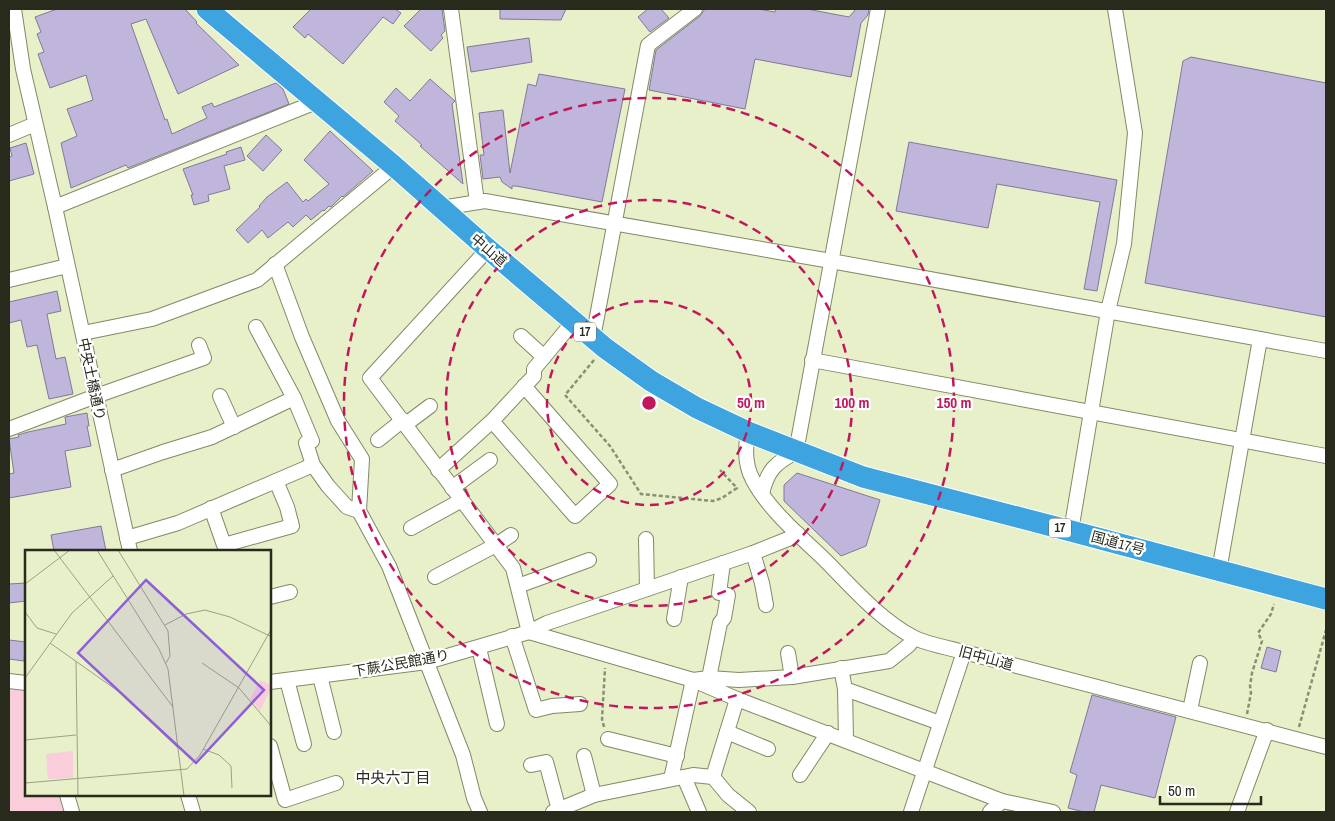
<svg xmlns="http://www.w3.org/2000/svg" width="1335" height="821" font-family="'Archivo Narrow','Noto Sans JP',sans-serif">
	<rect width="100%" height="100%" fill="#e7f0c9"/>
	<polygon fill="#facdda" points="9,681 26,683 26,795 67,795 72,812 9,812"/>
	<g fill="#c0b5da" stroke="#82789a">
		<polygon points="57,9 185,9 197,22 196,23 239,65 178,94 146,19 131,24 165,120 167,119 172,134 207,118 202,107 212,103 214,107 276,83 283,89 289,104 128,168 126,165 71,188 61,143 77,136 67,109 93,100 86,75 50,88 38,54 44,52 37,34 41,32 35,17"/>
		<polygon points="311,9 395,9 401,13 393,24 383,17 343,64 308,34 305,38 293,27"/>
		<polygon points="421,9 442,9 445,31 441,35 443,38 431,51 404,26"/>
		<polygon points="500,9 566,9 561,20 500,19"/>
		<polygon points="648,9 661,9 669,18 650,32 638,17"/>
		<polygon points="705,9 758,9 775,12 776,9 807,9 849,17 856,9 869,9 868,15 861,23 851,77 755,59 745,109 649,90 656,50 700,16"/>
		<polygon points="529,38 532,62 471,72 467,47"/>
		<polygon points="1191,57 1326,83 1326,317 1145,283 1183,61"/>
		<polygon points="539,74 625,89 602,202 516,186 512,186 512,189 502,182 500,177 483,179 480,155 484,155 479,113 503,110 510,173 528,84 536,86"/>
		<polygon points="430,79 455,101 452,104 463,184 420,146 422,145 395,121 399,116 384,102 396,88 410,101"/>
		<polygon points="330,131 373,171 343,197 342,196 331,207 329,206 324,211 323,210 311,220 306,215 293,227 288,222 268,238 262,230 248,243 236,230 260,207 259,206 267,197 287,182 303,202 306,199 308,201 329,184 304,160"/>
		<polygon points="266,135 282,150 263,171 247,156"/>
		<polygon points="909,142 1117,180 1097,291 1084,289 1100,202 997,184 988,228 896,211"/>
		<polygon points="26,143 34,174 9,181 9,157 12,156 10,148"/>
		<polygon points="241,147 245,160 224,166 230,189 208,195 209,201 194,205 191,195 193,195 183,169 227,154 226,152"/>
		<polygon points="57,291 61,311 47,314 56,359 65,357 73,394 49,399 37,345 27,347 21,320 9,323 9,302"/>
		<polygon points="87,413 89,426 87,426 91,446 65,451 71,487 9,498 9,474 14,473 9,439 19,437 18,435 28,432 66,424 65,417"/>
		<polygon points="797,473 880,500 866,546 841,556 784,501 784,485"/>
		<polygon points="101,526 106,551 54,551 51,535"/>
		<polygon points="26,583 26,601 9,603 9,584"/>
		<polygon points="9,640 26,642 24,661 9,659"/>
		<polygon points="1267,647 1281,651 1276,672 1261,668"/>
		<polygon points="1092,695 1176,717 1155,798 1101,785 1094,812 1084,812 1068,808 1077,775 1070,772"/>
	</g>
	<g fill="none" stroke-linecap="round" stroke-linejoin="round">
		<g stroke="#818a66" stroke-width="16">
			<g id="minor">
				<polyline points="14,9 23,69 55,207 130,551"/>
				<polyline points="451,9 477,202"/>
				<polyline points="9,135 35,124"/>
				<polyline points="55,207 316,102"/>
				<polyline points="441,208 485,201 831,261 1326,351"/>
				<polyline points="488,249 370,378 513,568 529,632"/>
				<polyline points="275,264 302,337 338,421 362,459 359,511 389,566 463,755 474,798 480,812"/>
				<polyline points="9,280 67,266"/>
				<polyline points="256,327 294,398 312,441 306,443 313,465 328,486 347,507 359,511"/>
				<polyline points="83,333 152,319 257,280 394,166"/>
				<polyline points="521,336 544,357"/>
				<polyline points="593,338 648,45 695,9"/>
				<polyline points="812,360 1326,456"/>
				<polyline points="220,396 234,427"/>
				<polyline points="492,421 534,376 534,369 573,322"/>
				<polyline points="406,424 430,406"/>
				<polyline points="9,429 96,396 204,358 199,345"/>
				<path d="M 748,432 C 745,448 745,466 753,480 C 768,509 801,537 824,559 C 851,586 879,619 913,637 C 926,644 949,648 964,652 L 1326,747"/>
				<polyline points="378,440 403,420"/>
				<polyline points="112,470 163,452 212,437 294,398"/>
				<polyline points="438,470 492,421 575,516 610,484 524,386"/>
				<polyline points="452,488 490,460"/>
				<path d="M 762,494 C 767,471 775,463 796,452 L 878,9"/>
				<polyline points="211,508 224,545 292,526 287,507 276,481"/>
				<polyline points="411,528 462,500"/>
				<polyline points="1071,531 1108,311 1124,244 1135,133 1115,9"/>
				<polyline points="127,538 178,523 313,465"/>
				<polyline points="646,539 647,589"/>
				<polyline points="753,553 762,583 766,605"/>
				<polyline points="1219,571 1260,339"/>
				<polyline points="435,577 496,545 511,535"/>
				<polyline points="518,586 589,560"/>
				<polyline points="270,597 290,592"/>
				<polyline points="674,619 681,577"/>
				<polyline points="529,632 693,680 709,678 739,680 792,677 889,661 909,645 914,638"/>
				<polyline points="512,636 536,710 552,706 580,704"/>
				<polyline points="479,648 497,724"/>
				<polyline points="788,653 792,677"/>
				<polyline points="841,668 845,689 940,723"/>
				<polyline points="320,676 334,732"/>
				<polyline points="709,678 720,623 724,618 728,595 719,593 723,563"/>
				<polyline points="287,680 304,744"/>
				<polyline points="9,681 26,683"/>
				<polyline points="270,682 427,662 529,632 547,623 753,553 788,539 797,533"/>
				<polyline points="845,689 846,740"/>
				<polyline points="1190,710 1200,663"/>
				<polyline points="727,732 768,749"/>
				<polyline points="608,739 677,756"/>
				<polyline points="270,746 285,800 336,783"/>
				<polyline points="584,756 594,795"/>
				<polyline points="531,765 546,762 559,810"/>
				<polyline points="800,775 828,733"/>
				<polyline points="684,777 699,812"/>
				<polyline points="713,777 737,699"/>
				<polyline points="671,779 693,680 737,699 1002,801 1053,812"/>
				<polyline points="67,795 72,812"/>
				<polyline points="188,795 193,812"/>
				<polyline points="553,812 594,795 693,775 713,777 728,795 749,812"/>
				<polyline points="911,812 964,652"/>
				<polyline points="990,812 1002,801"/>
				<polyline points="1237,812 1267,730"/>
			</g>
		</g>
		<g stroke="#fff" stroke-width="23">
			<polyline id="highway" points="207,9 394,166 488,249 605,348 651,381 697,408 748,432 863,477 1071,531 1326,599"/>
		</g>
		<g stroke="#898f74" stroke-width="2.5" stroke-dasharray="4 2.5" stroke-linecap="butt">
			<polyline points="594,360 565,395 610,446 641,494 713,501 722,498 737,488 720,470"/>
			<polyline points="1247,714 1251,693 1250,686 1252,673 1262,641 1258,633 1271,614 1274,604"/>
			<polyline points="604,727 602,719 605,668"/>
			<polyline points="1299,727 1326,630"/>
		</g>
		<use href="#minor" stroke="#fff" stroke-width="14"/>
		<use href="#highway" stroke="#3da4e0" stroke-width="21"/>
	</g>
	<g fill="none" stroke="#c2185b" stroke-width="2.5" stroke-dasharray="9 6">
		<circle cx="649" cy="403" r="102"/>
		<circle cx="649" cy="403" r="203"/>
		<circle cx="649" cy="403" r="305"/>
	</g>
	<g text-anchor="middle" stroke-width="4.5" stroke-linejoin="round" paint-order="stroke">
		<g fill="#fff" stroke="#686b60" stroke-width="1">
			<rect x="574" y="322.5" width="22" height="19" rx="4"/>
			<rect x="1049" y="518.5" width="22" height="19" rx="4"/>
		</g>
		<g font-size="12" font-weight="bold" fill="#282b1c">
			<text x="585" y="336">17</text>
			<text x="1060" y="532">17</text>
		</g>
		<g font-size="14" fill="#282b1c" stroke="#fff">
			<text transform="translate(489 250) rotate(41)" y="5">中山道</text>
			<text transform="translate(92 379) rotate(78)" y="5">中央土橋通り</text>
			<text transform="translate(1118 543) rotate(15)" y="5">国道17号</text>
			<text transform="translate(986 658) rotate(15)" y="5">旧中山道</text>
			<text transform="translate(401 663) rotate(-10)" y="5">下蕨公民館通り</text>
		</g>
		<g font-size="15" fill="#282b1c" stroke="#fff">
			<text x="393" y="783">中央六丁目</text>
		</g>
	</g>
	<g transform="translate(25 550)">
		<rect width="246" height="246" fill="#e7f0c9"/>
		<path d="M 235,130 L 246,135 L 246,139 L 235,161 L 225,149 ZM 48,201 L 48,228 L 23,229 L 21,204 Z" fill="#facdda"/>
		<path fill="none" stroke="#9ba184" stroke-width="1" d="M 29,0 L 148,157M 72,0 L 134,99 L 143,119 L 159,246M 93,0 L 143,81 L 145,106 L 141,113M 0,34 L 45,0M 0,62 L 12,78 L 31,84M 140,75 L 161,64 L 180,60 L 205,67 L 247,87M 25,93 L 93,141 L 153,198M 51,111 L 53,246M 177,113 L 214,138 L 247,177M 0,128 L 47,63 L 88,26M 0,190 L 51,185M 178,199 L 194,205 L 206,216 L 207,238M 0,233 L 162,219 L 175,205 L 247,78"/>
		<path fill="#8e5fd8" fill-opacity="0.15" stroke="#8e5fd8" stroke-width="2.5" d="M 121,30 L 239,140 L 171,213 L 53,103 Z"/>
		<rect width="246" height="246" fill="none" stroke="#282b1c" stroke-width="2.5"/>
	</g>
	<circle cx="649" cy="403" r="8" fill="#c2185b" stroke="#fff" stroke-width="2.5"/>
	<g font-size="15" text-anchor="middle" font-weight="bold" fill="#c2185b" stroke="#fff" stroke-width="4.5" stroke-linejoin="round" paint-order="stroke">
		<text x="751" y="408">50 m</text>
		<text x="852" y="408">100 m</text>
		<text x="954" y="408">150 m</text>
	</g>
	<rect width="1335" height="821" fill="none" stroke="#282b1c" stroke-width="20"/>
	<path d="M1160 796v8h101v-8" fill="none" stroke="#282b1c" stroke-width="2.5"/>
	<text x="1168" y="796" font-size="15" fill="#282b1c" stroke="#ffffff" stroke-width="4" paint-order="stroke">50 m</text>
</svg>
